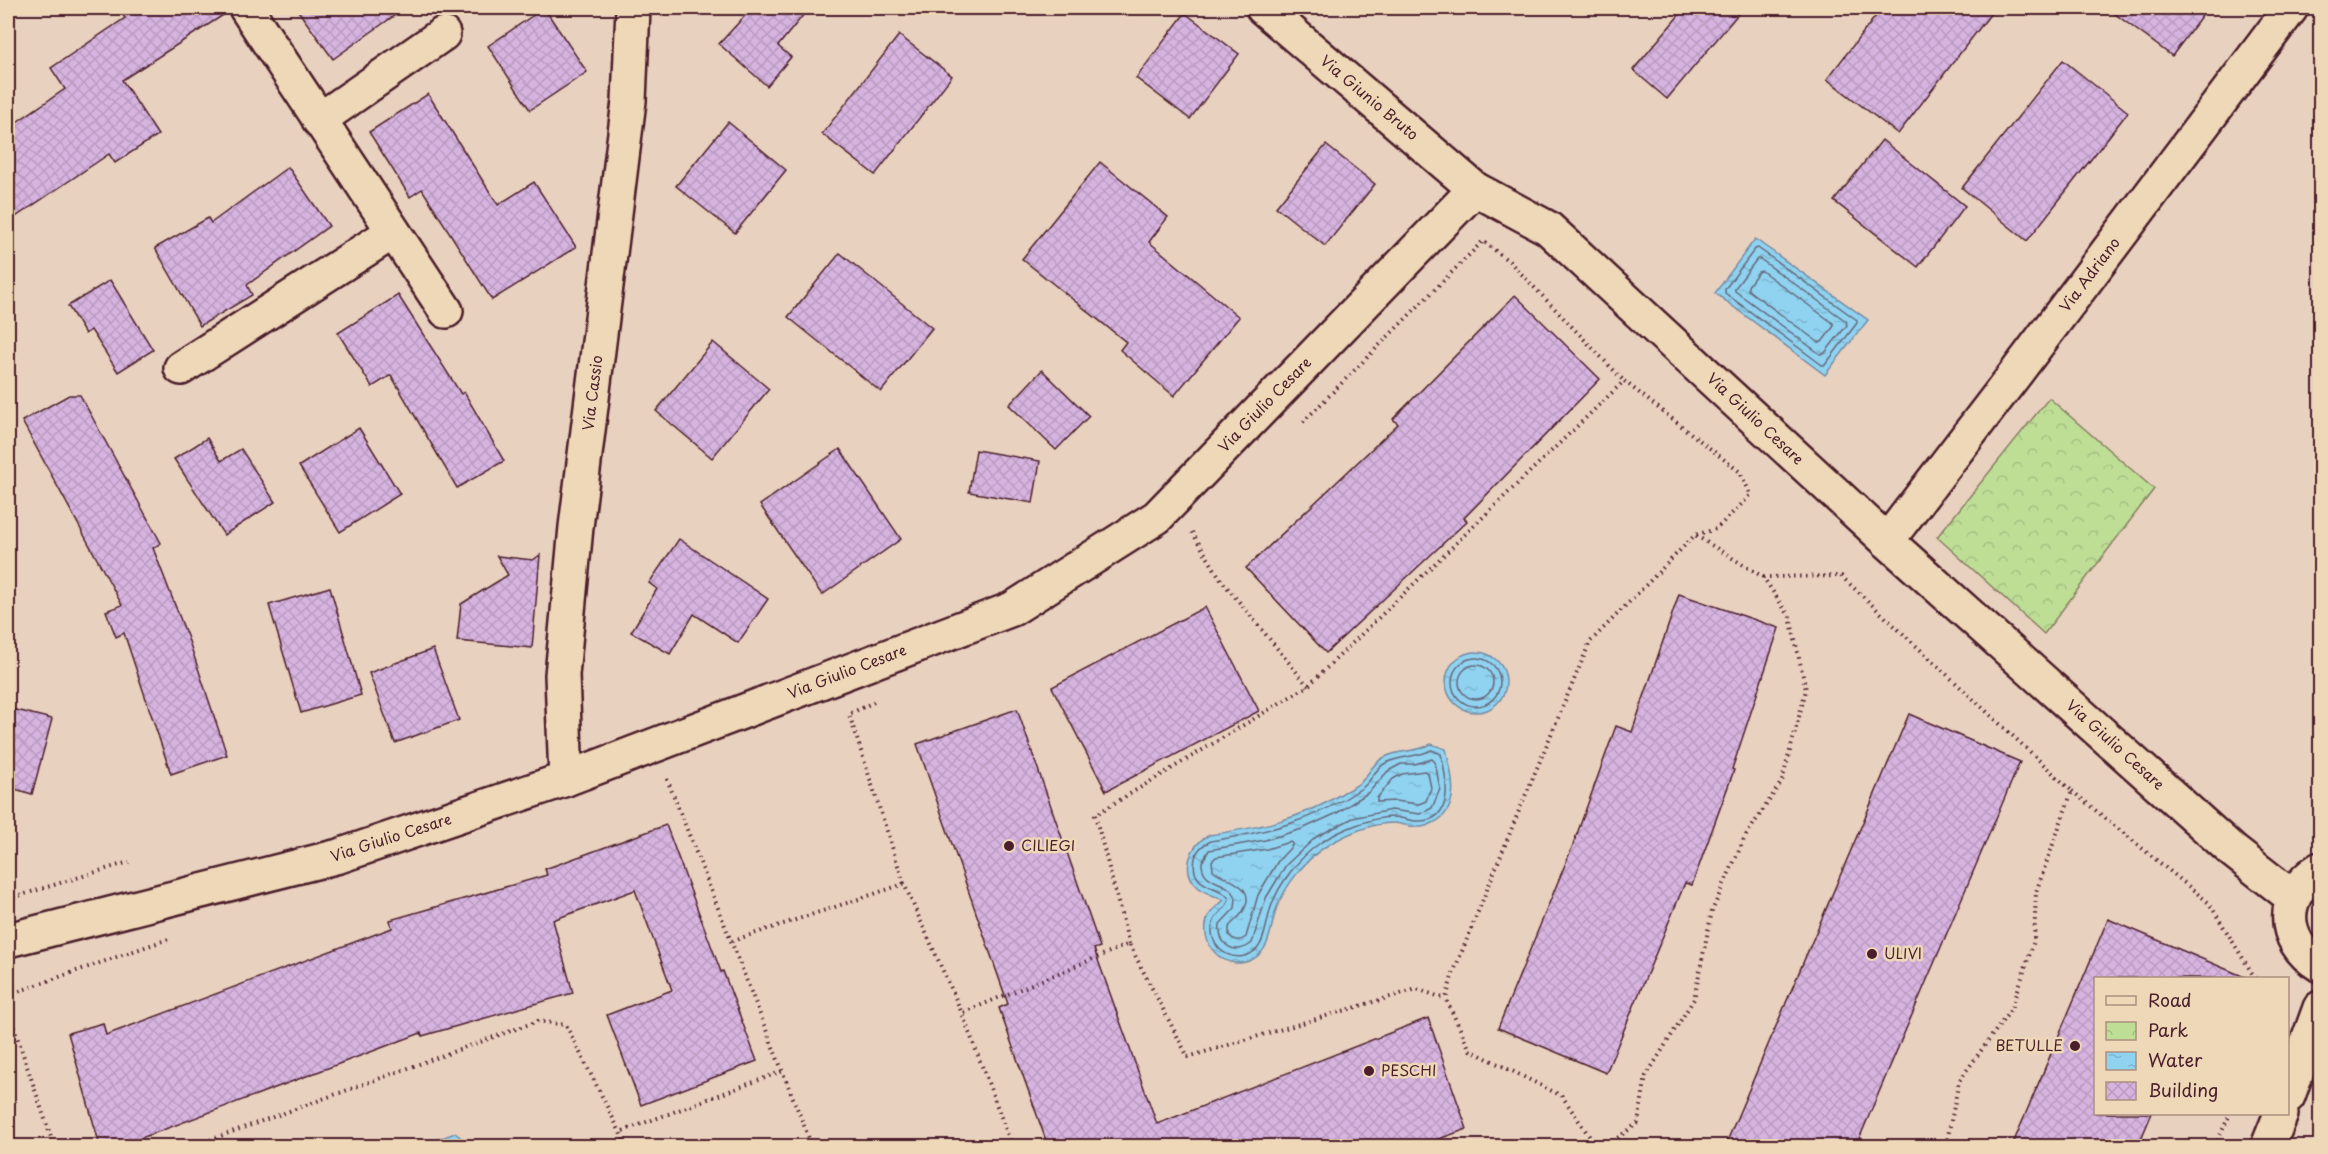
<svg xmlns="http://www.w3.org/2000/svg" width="2328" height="1154" font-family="'Playpen Sans',sans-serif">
	<defs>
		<pattern id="park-crowns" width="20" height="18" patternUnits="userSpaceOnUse" patternTransform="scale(1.5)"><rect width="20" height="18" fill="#bede96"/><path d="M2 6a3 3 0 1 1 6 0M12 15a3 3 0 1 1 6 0" fill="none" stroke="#a5be81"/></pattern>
		<pattern id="water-ripples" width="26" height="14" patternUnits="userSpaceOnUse" patternTransform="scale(1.5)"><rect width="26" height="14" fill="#8fd3f1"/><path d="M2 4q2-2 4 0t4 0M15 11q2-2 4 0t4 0" fill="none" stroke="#7db5cf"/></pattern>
		<pattern id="building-cross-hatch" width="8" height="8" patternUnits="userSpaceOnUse" patternTransform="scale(1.5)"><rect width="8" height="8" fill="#d6b4df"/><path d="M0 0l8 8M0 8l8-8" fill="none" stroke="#b99ac0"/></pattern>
	</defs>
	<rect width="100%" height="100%" fill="#e9d1bf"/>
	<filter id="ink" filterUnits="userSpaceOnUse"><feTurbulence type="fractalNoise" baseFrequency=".0167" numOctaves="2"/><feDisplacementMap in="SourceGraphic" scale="12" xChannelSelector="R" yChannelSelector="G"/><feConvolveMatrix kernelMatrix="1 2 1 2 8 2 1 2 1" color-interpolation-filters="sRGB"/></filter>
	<g filter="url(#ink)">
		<polygon fill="url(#park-crowns)" stroke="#847e60" stroke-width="1.5" points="2049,398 2154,489 2044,634 1937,537"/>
		<g fill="url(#water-ripples)" stroke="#738ba2" stroke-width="1.5">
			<polygon points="1755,239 1868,320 1825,375 1715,293"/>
			<circle cx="1476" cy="682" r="30"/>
			<path d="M 1431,744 L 1446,749 C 1452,773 1462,810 1433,823 C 1429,825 1425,827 1420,827 C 1411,828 1402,823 1393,823 C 1371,823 1344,835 1325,847 C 1305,860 1286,885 1277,907 C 1270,925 1272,949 1253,959 C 1228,973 1199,948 1207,920 C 1210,911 1217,906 1224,900 C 1215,896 1206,894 1198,887 C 1180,871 1190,845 1209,835 C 1255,828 1301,820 1341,794 C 1347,790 1355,787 1361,782 C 1369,774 1372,764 1383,758 C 1401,748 1414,754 1431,744 Z"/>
			<polygon points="455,1133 472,1146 419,1146"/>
		</g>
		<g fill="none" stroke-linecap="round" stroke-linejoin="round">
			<g stroke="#66677a" stroke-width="1.5">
				<polygon points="1758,248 1857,320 1857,323 1825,365 1822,365 1725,293 1725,289 1755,249"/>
				<polygon points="1757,259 1760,259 1846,321 1847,325 1824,354 1820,354 1735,291 1735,288"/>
				<polygon points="1762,271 1833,323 1834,326 1822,342 1818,342 1748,290 1748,286 1758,272"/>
				<circle cx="1476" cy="682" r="24"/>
				<circle cx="1476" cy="682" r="17"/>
				<path d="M 1432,750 L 1441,754 C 1446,776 1456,820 1420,821 C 1411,822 1402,817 1393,817 C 1371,817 1338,831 1320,843 C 1300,857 1279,883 1271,907 C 1267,919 1265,941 1257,949 C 1239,966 1211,953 1212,929 C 1213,913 1227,911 1229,899 C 1220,883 1189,891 1195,858 C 1197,850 1204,844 1211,841 C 1268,832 1314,821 1362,788 C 1371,782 1374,770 1384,764 C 1400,755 1416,758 1432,750 Z"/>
				<path d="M 1432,759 L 1435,762 L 1440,789 L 1432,808 L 1420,814 L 1391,810 L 1353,818 L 1316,837 L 1286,865 L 1266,898 L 1252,943 C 1235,957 1217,945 1220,924 L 1235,908 L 1236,898 C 1230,879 1201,886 1202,862 L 1209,850 L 1265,840 L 1302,829 L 1337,813 L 1369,792 L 1388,771 L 1401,764 L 1415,764 Z"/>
				<polygon points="1425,771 1428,773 1431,788 1426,801 1419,804 1395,801 1377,802 1377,798 1393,779 1402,774"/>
				<path d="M 1289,842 L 1292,843 L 1292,846 L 1278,861 L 1258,895 L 1246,937 C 1240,942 1234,941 1229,935 L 1229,927 C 1232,922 1238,919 1242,913 C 1260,885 1226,881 1213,870 L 1212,861 L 1216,857 L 1267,849 Z"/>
			</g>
		</g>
		<g fill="url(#building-cross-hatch)" stroke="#4a1f2b" stroke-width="1.5">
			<polygon points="118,8 228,8 228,12 122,80 158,135 115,163 109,154 8,222 8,128 65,89 51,68 125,18"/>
			<polygon points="296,8 405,8 333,59"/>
			<polygon points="544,8 587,72 530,110 488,46"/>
			<polygon points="752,8 809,8 778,46 791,57 767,86 719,44"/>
			<polygon points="1685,8 1743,8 1667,99 1633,70"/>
			<polygon points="1882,8 1995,8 1898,134 1827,79"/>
			<polygon points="2107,8 2208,8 2172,56"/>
			<polygon points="1185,13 1239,54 1190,119 1136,78"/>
			<polygon points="899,35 952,76 875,175 822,134"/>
			<polygon points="2063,60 2128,112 2027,241 1962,188"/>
			<polygon points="428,94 498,205 534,182 576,247 492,300 422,189 410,197 369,132"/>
			<polygon points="728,122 786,170 735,233 676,186"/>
			<polygon points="1882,140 1965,206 1918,267 1834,201"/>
			<polygon points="1326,145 1375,184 1325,246 1276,207"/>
			<polygon points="1100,162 1168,217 1149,242 1239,317 1174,396 1120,350 1126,342 1022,259"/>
			<polygon points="288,167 329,226 247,285 252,295 200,326 155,248 208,218 211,223"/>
			<polygon points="840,253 932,328 881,392 788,317"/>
			<polygon points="110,280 153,350 118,372 91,330 85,334 68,306"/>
			<polygon points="398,295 461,394 464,392 504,461 457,488 391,375 372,387 338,333"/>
			<polygon points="1515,295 1600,379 1464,518 1467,521 1326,653 1246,568 1398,424 1393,419"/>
			<polygon points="713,342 769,389 712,458 656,411"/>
			<polygon points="1042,370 1089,416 1056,450 1009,405"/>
			<polygon points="69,395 80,395 161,543 153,548 190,644 227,755 171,774 124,633 116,637 106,611 122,605 22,421"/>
			<polygon points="359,428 400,494 340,532 299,466"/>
			<polygon points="207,438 221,461 241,449 275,502 224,535 174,459"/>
			<polygon points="840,449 901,539 822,595 760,505"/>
			<polygon points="976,450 1040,461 1033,503 969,492"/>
			<polygon points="679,539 768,599 738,643 694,614 670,654 631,632 657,589 649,583"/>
			<polygon points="540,555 532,648 457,641 461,604 508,575 497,556 533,560"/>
			<polygon points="330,587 361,695 301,713 269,605"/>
			<polygon points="1679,594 1779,628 1732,769 1734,770 1692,885 1685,883 1606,1073 1498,1028 1573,845 1616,726 1632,732"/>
			<polygon points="1205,607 1259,711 1106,791 1052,687"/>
			<polygon points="433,649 459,720 395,743 369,673"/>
			<polygon points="8,708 52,719 32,794 8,787"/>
			<polygon points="1017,709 1100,947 1094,949 1157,1124 1428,1018 1467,1129 1419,1146 1048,1146 999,1008 1008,1004 917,744"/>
			<polygon points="1909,714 2020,762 1856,1146 1725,1146"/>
			<polygon points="666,825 721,972 723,971 757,1061 641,1105 607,1015 672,990 635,890 553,920 573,993 422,1036 421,1033 136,1140 138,1146 100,1146 68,1033 103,1023 106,1035 392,928 390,920 547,875 545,869"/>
			<polygon points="2108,919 2247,978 2096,978 2096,1113 2152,1113 2138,1146 2012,1146"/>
		</g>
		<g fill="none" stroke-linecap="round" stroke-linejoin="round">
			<g stroke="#4a1f2b" stroke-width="38">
				<g id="minor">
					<polyline points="246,8 446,311"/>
					<polyline points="1263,8 1475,189 1548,228 1887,541 2233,851 2293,898"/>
					<polyline points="319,120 443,34"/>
					<polyline points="181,368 393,232"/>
					<polyline points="1887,541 2016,373 2291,8"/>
					<polyline points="566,779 562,675 576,527 629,101 633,8"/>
					<path d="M 2320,869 C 2280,893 2279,941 2320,965"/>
					<polyline points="8,940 339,856 566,779 1012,609 1157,517 1475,189"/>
					<polyline points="2288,1096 2320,1008"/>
					<polyline points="2268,1146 2281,1114"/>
				</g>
			</g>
			<g stroke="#4a1f2b" stroke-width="4" stroke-dasharray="1.5 4.5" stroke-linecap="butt">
				<polyline points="1303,422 1483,241 1510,262 1624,381"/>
				<polyline points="1192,532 1222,581 1308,686"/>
				<polyline points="1763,577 1841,576 2072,791 2036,892 2034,941 2012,1008 1959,1081 1946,1146"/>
				<polyline points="874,702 849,714 904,884"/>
				<polyline points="667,779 812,1146"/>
				<polyline points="2072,791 2209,903 2255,978"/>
				<polyline points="8,899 129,862"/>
				<polyline points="732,941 904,884 962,1013"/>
				<polyline points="1129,944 1095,815 1308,686 1624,381 1740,472 1751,495 1716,529 1695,535"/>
				<polyline points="8,995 171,938"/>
				<polyline points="8,1010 54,1146"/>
				<polyline points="193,1146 538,1021 566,1025 620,1132"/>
				<polyline points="625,1146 620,1132 783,1071"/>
				<polyline points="1012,1146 962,1013 1129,944 1188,1057 1417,989 1446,999"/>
				<polyline points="1596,1146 1562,1096 1470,1050 1446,999 1452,976 1518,813 1590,642 1695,535 1763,577 1790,617 1806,690 1782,781 1745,837 1712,911 1694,999 1646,1076 1638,1123 1606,1146"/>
				<polyline points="2215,1146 2230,1114"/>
			</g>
			<use href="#minor" stroke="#eed8b7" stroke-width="33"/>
		</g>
	</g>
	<g fill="#4a1f2b" stroke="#eed8b7" stroke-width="2">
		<circle cx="1009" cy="846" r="6"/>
		<circle cx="1872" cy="954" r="6"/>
		<circle cx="2075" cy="1046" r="6"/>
		<circle cx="1369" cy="1071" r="6"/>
	</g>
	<g text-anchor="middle" stroke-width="5" stroke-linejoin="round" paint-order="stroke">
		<g font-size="15" fill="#4a1f2b" stroke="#eed8b7">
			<text transform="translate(1369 98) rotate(40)" y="5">Via Giunio Bruto</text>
			<text transform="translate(2090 275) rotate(-53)" y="5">Via Adriano</text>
			<text transform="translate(593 393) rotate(-83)" y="5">Via Cassio</text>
			<text transform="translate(1265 405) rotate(-46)" y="5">Via Giulio Cesare</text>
			<text transform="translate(1755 419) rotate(43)" y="5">Via Giulio Cesare</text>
			<text transform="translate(847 672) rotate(-21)" y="5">Via Giulio Cesare</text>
			<text transform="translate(2115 745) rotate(42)" y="5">Via Giulio Cesare</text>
			<text transform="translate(391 838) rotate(-18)" y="5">Via Giulio Cesare</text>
		</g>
		<g font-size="15" fill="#4a1f2b" stroke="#eed8b7" text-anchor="start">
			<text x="1021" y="851">CILIEGI</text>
			<text x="1884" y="959">ULIVI</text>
			<text x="2063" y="1051" text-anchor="end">BETULLE</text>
			<text x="1381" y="1076">PESCHI</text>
		</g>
	</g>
	<rect width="2328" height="1154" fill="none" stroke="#eed8b7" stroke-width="30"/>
	<rect x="15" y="15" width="2298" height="1124" fill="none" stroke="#4a1f2b" stroke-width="2" filter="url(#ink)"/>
	<rect x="2094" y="977" width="195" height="138" fill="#eed8b7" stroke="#ac8e7f" stroke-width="1.5"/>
	<rect x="2106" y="996" width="30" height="9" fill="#eed8b7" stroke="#ac8e7f" stroke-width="1.5"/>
	<text x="2148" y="1007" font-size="18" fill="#4a1f2b">Road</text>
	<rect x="2106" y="1022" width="30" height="18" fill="url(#park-crowns)" stroke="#ac8e7f" stroke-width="1.5"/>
	<text x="2148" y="1037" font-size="18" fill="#4a1f2b">Park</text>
	<rect x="2106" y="1052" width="30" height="18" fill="url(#water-ripples)" stroke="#ac8e7f" stroke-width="1.5"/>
	<text x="2148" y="1067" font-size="18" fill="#4a1f2b">Water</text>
	<rect x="2106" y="1082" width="30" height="18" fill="url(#building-cross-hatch)" stroke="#ac8e7f" stroke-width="1.5"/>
	<text x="2148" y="1097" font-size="18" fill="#4a1f2b">Building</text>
</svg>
